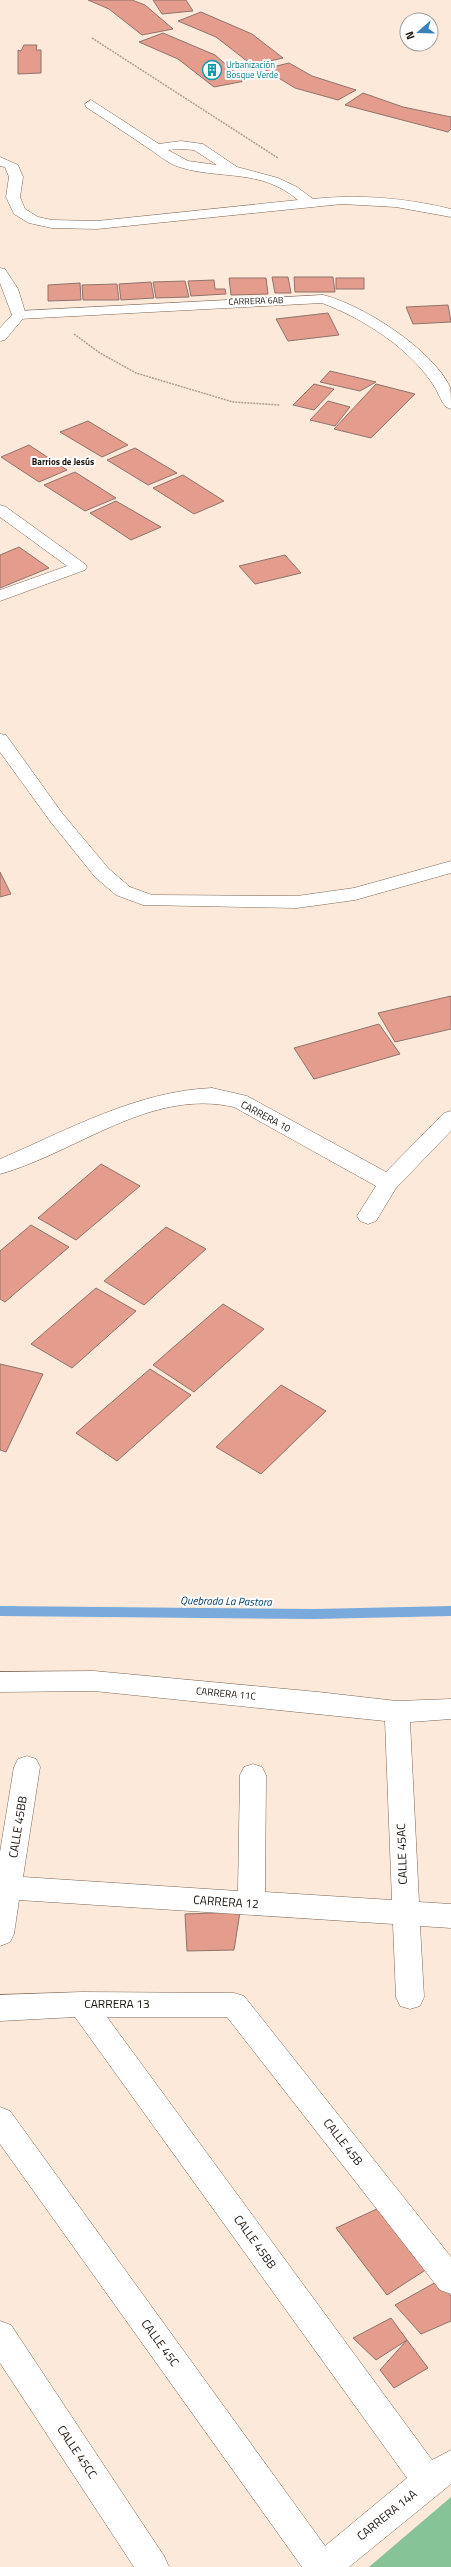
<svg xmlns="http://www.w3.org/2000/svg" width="451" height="2567" font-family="'Titillium Web',sans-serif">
	<rect width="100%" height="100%" fill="#fce9da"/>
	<polygon fill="#86c397" points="451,2497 451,2567 369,2567"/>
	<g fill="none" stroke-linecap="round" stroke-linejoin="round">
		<polyline stroke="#7aaadc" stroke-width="10" points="0,1611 315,1614 451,1611"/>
	</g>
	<g fill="#e49d8c" stroke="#8f736c">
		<polygon points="88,0 132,0 145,5 173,29 142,35 109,9"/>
		<polygon points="153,0 186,0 193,11 162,14"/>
		<polygon points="201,12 252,34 283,58 252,65 216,37 178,21"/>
		<polygon points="163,33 215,55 245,81 214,87 178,59 139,42"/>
		<polygon points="24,45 37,45 36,50 41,50 41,73 18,74 18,50 21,51"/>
		<polygon points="289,63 312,76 356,90 338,100 295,88 264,69"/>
		<polygon points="363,93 403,107 451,117 451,129 448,132 345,105"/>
		<polygon points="272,277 288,277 291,293 275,293"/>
		<polygon points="294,277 333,277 335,292 295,292"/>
		<polygon points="229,278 266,278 268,294 231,295"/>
		<rect x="336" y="278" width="28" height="11"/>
		<polygon points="214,280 215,289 225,289 226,294 191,296 188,281"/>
		<polygon points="185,281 189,297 156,298 153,282"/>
		<polygon points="151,282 154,298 121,300 119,284"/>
		<polygon points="80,283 81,300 48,301 48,285"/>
		<polygon points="117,284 119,300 83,300 82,285"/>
		<polygon points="448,305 451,322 413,324 406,307"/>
		<polygon points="328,313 339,335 288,341 276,319"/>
		<polygon points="330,371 376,382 360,391 320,382"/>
		<polygon points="314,384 334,389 314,410 293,405"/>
		<polygon points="376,384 415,394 371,438 334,429"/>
		<polygon points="328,401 350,407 335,426 310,420"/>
		<polygon points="88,421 128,445 102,457 60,432"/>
		<polygon points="29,445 67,470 39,482 1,457"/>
		<polygon points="135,448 177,473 148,485 107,460"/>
		<polygon points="75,472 116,498 85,511 44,485"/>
		<polygon points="183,475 224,501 194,514 153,488"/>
		<polygon points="116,501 161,527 131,540 90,513"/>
		<polygon points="19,547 49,568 0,588 0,555"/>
		<polygon points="285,555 301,573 255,584 239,566"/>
		<polygon points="0,872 11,894 0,897"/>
		<polygon points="451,996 451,1029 395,1042 378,1013"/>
		<polygon points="379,1024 400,1054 314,1079 294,1048"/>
		<polygon points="101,1164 140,1186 76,1240 38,1218"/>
		<polygon points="31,1225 69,1247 5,1302 0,1299 0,1251"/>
		<polygon points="166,1227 206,1249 144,1305 104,1281"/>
		<polygon points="96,1288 136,1311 72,1368 31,1344"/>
		<polygon points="223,1304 264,1329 194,1392 153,1365"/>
		<polygon points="0,1364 43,1374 6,1452 0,1450"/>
		<polygon points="150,1369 191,1395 117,1461 76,1433"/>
		<polygon points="281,1385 326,1411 261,1474 216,1447"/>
		<polygon points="240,1912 234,1950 187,1951 185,1914"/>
		<polygon points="381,2207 427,2269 387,2295 336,2228"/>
		<polygon points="438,2281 451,2296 451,2321 421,2334 395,2305"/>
		<polygon points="391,2318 407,2340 376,2360 353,2338"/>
		<polygon points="407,2340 428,2368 394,2388 380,2370"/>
	</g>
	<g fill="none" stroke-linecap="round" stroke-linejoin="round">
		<g stroke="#7b6655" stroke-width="1">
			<g id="minor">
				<path d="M 91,100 L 159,144 L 181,141 L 203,144 L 237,167 L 278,178 L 297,187 L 313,199 C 360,194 405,198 451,209 L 451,217 L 396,207 L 342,204 L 97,229 L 52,228 L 29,223 L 14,214 L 6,197 L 9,177 L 5,167 L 0,166 L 0,157 L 18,165 L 23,177 L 20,197 L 25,209 L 38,217 L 52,220 L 97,221 L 298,200 C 261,168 220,180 179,167 C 167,163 156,153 145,146 C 126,133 106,120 86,107 L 85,104 ZM 181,149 L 194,150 L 217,165 L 188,161 L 168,150 Z"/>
				<path d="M 323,295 C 362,304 433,350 450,387 C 451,393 451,402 451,409 L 446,407 C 440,400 438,391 432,383 C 408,347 362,318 322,303 L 19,319 L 12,315 L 19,311 Z"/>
				<polygon points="0,505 6,507 85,564 87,567 85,570 0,601 0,590 67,566 0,517"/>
				<polygon points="0,734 6,735 62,813 109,869 130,887 152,895 297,896 354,888 451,861 451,873 355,900 297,908 143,905 116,895 95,877 50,821 0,752"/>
				<path d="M 212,1088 L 247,1096 L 386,1172 L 444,1113 L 451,1111 L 451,1131 L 396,1188 L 376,1221 L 368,1224 L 360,1221 L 357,1216 L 376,1186 L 234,1107 C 150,1088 78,1152 0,1174 L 0,1159 C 68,1130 137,1091 212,1088 Z"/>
				<polygon points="94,1671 318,1692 397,1701 451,1699 451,1719 410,1722 419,1902 451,1904 451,1928 420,1926 424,1997 420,2006 410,2009 400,2006 396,1997 393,1924 19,1900 14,1934 10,1942 0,1946 0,1852 14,1767 18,1759 27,1756 36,1759 40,1767 23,1877 238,1891 240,1775 244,1767 253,1764 262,1767 266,1775 265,1892 392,1900 385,1721 94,1691 0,1692 0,1672"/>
				<polygon points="82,1992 234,1993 244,1996 451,2257 451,2294 440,2290 227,2017 107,2017 432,2460 451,2450 451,2484 349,2567 302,2567 0,2144 0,2107 10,2111 325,2546 407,2478 75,2017 0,2021 0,1995"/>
				<polygon points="0,2321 11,2325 164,2556 169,2567 134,2567 0,2363"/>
			</g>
		</g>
		<g stroke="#7b6655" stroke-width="1">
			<polygon id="major" points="0,268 5,269 18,289 26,315 5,340 0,341 0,328 12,315 0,283"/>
		</g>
		<g stroke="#ad9e92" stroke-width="1.5" stroke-dasharray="2 1" stroke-linecap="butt">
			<polyline points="92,38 278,158"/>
			<polyline points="74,334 100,353 136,373 233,402 280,405"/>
		</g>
		<use href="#minor" fill="#fff" fill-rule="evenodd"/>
		<use href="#major" fill="#fff" fill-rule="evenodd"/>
	</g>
	<defs>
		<g id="building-ring" transform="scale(1)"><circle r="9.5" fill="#fff" stroke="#0f9aa8" stroke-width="1.5"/><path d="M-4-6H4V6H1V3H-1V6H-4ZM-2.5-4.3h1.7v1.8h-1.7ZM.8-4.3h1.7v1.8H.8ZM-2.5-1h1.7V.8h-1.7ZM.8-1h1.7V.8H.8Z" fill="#0f9aa8"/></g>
	</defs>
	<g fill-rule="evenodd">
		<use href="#building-ring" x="212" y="70"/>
	</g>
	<g text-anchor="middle" stroke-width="4" stroke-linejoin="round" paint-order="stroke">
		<g font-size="9" fill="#0d838f" stroke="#fff" text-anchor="start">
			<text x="226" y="68">Urbanización<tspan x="226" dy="10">Bosque Verde</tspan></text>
		</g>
		<g font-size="9" fill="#1c130d" stroke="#fff">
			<text transform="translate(256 301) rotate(-2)" y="3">CARRERA 6AB</text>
		</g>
		<g font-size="9" font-weight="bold" fill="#1c130d" stroke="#fff">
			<text x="63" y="465">Barrios de Jesús</text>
		</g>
		<g font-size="10" fill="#1c130d" stroke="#fff">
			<text transform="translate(266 1116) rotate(28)" y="4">CARRERA 10</text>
			<text transform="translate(226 1693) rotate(5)" y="4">CARRERA 11C</text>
		</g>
		<g font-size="11" font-style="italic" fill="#023c69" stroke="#fff">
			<text transform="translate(226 1601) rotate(1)" y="4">Quebrada La Pastora</text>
		</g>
		<g font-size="12" fill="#1c130d" stroke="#fff">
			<text transform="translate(18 1827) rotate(-81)" y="4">CALLE 45BB</text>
			<text transform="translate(402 1854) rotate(-92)" y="4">CALLE 45AC</text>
			<text transform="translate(226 1902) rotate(4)" y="4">CARRERA 12</text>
			<text x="117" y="2008">CARRERA 13</text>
			<text transform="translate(343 2142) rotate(52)" y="4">CALLE 45B</text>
			<text transform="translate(255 2242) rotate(54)" y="4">CALLE 45BB</text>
			<text transform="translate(160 2343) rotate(54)" y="4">CALLE 45C</text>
			<text transform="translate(77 2452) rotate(56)" y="4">CALLE 45CC</text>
			<text transform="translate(387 2515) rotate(-39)" y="4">CARRERA 14A</text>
		</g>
	</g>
	<g transform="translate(419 32) rotate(250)"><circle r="19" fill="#ffffff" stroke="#a4a19e"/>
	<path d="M0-3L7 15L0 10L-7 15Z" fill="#3982b7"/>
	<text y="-6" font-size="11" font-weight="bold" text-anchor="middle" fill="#1c130d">N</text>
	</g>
</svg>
